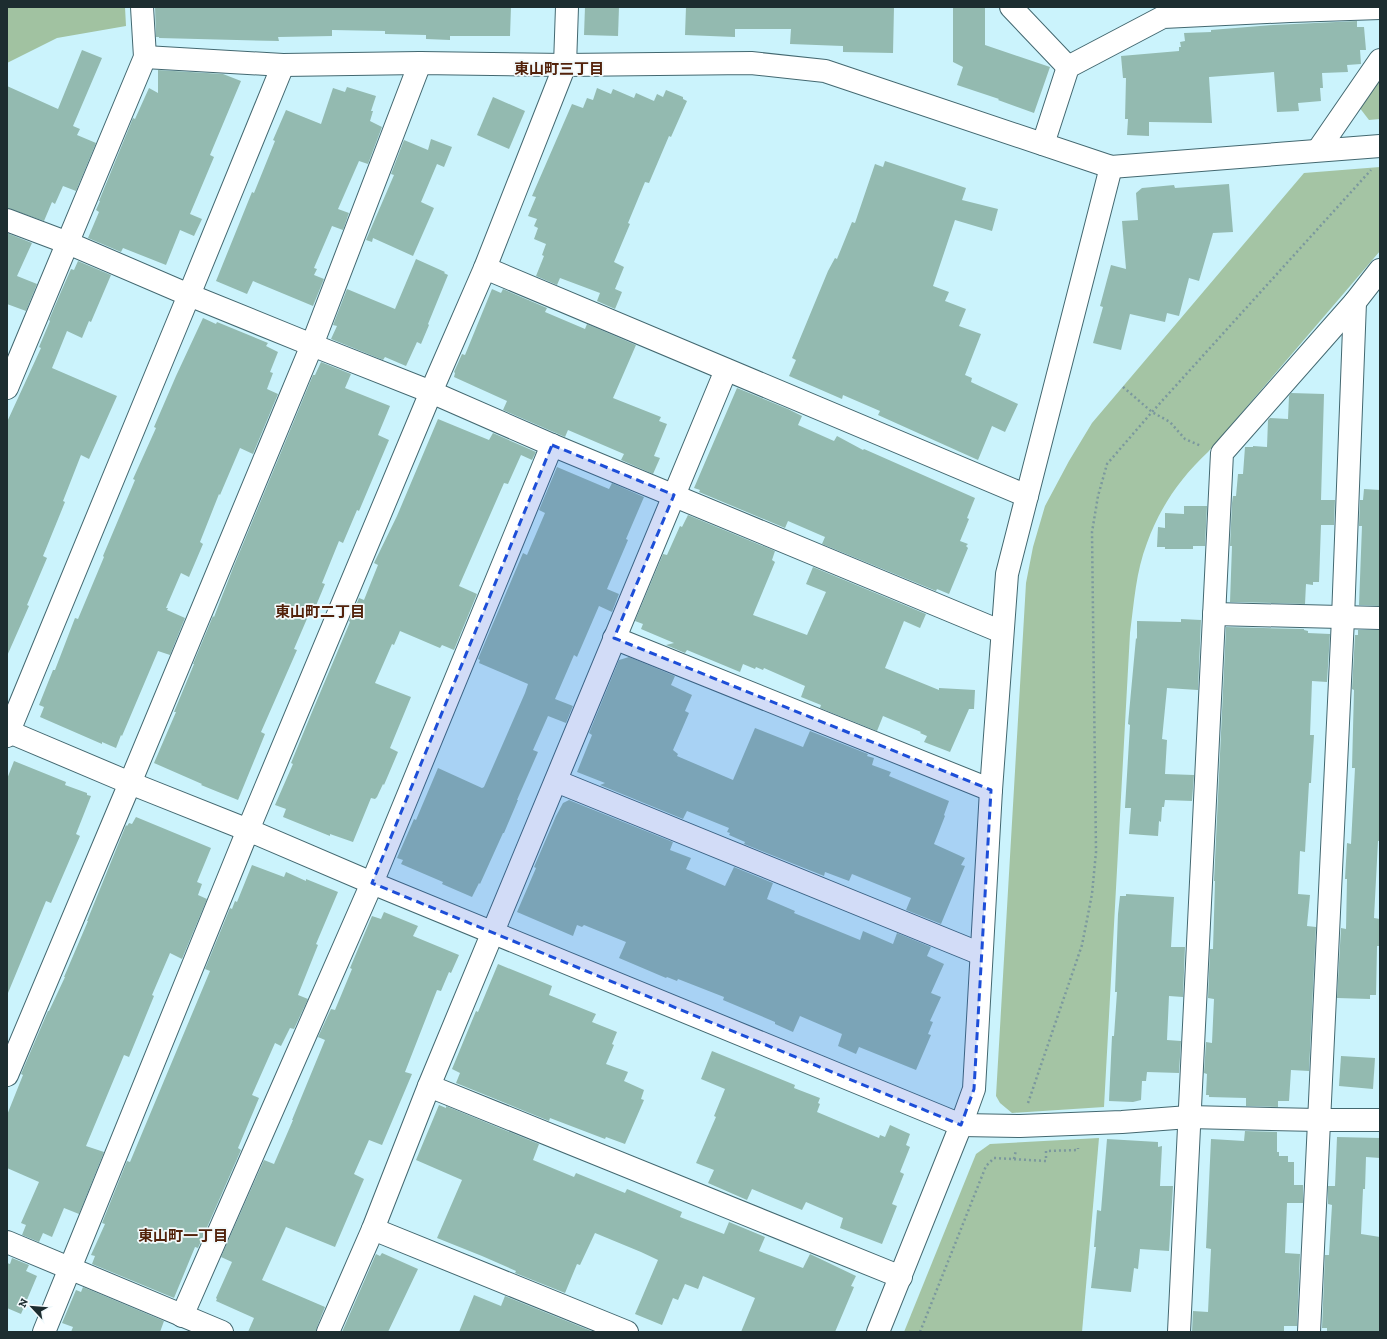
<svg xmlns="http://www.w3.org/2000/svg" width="1387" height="1339" font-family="'Zilla Slab','Noto Sans JP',serif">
	<rect width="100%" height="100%" fill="#cbf3fc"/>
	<g fill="#a4c4a4">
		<polygon points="1380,79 1380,119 1369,120 1359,107"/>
		<path d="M 1380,167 L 1380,251 L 1208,452 C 1181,477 1160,507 1147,543 C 1136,571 1134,603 1130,633 L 1104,1107 L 1012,1113 L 1000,1103 L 996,1096 L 1026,583 L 1033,547 L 1045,506 L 1069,461 L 1092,423 L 1304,173 Z"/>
		<polygon points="1099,1138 1082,1332 904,1332 976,1154 990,1144"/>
	</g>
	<polygon fill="#a1c2a1" points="7,7 125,7 126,26 57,38 7,63"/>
	<g fill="#93bab0">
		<polygon points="155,7 511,7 510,36 450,36 450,40 426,39 426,35 385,34 385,31 332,30 332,36 278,37 279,41 159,38 159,37 156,37"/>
		<polygon points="585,7 619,7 618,36 584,35"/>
		<polygon points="686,7 894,7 893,53 843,52 843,46 790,44 791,29 735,29 735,37 685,35"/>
		<polygon points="953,7 985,7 985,45 1050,67 1034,113 998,100 999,99 957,85 963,67 953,62"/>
		<polygon points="1357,21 1357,27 1364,27 1366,50 1360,50 1361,64 1347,65 1348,72 1322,73 1323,88 1320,88 1321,101 1298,103 1299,111 1277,112 1274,72 1209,77 1212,123 1149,122 1149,136 1127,135 1128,119 1125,119 1126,78 1123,78 1121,56 1179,51 1179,47 1181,47 1180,42 1185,41 1184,33 1211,32 1211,30 1273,25"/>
		<polygon points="82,50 102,58 73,126 80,129 77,135 96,143 76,191 63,186 55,204 52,202 44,221 7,208 7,86 58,109"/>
		<polygon points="158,70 223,74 241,81 210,155 214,157 190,214 202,219 194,236 180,230 166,265 123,248 121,252 88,238 99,212 96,210 100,201 99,201 133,118 135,119 149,88 158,93"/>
		<polygon points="347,87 376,96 371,111 373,111 370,121 382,127 368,164 359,161 338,209 349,213 343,230 332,226 314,268 317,269 314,275 324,279 313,306 253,281 247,294 216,281 252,192 254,193 275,141 273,140 286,110 321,124 333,88 345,92"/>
		<polygon points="597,88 611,94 613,89 634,98 636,93 654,101 657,94 663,97 666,90 683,97 683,99 687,101 671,137 669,136 649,183 645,182 628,223 630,224 614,262 624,267 615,289 622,292 615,309 597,301 600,293 560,278 557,285 536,276 544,256 542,255 546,244 534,239 538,228 534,226 537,219 528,216 536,197 532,196 572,104 583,108 587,98 593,100"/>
		<polygon points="493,97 525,111 509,149 477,135"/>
		<polygon points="431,139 452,147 444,167 437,164 421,202 434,208 413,256 373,238 372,242 366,240 394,175 391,174 404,140 428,150"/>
		<polygon points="885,161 966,188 962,200 998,209 992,231 955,220 933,286 949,292 945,301 966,309 959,326 981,334 965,375 972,378 971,382 1018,404 1005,432 992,426 978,460 878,415 880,411 843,395 842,399 789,376 796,360 792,358 828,271 835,258 837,259 852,222 855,223 875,164 883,167"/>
		<polygon points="1229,184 1233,232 1213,233 1199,281 1189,278 1179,316 1167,313 1165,322 1130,314 1121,350 1093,343 1103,307 1100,306 1111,265 1126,269 1122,221 1138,220 1136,193 1142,188 1174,185 1175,188"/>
		<polygon points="7,233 32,243 17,276 37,284 26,311 7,304"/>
		<polygon points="416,259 445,272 444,273 448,275 428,324 429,325 421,344 417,342 406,366 385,357 383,360 331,339 337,326 333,325 347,289 395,309"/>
		<polygon points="78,261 111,275 91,322 89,321 82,338 67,331 52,368 117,396 89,459 81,455 63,501 65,502 43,556 47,558 27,605 29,606 7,656 7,422 41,348 39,347 50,321 49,320 60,294 71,269 74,270"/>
		<polygon points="492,289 501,293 503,289 547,308 545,312 585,329 587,324 636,345 613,398 661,417 659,421 667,424 654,456 660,458 653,474 621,460 624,454 568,430 565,437 503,410 507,401 454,377 455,373 454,372 462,354 465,355"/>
		<polygon points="203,318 216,324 217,322 268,343 266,346 278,352 270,372 273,373 267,389 278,394 253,454 240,448 220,495 219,494 200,542 203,544 189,577 181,573 166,608 168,608 167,610 185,618 170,655 158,651 122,736 121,735 116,748 102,742 102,744 40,717 44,707 39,705 53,670 55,670 75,618 78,619 104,557 103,556 135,480 133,479 156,428 154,427 176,376"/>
		<polygon points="321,362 351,374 345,388 390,406 378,435 389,440 359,511 357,510 343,543 339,541 322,583 325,584 315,608 312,607 294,649 297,650 261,732 265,734 238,800 201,785 202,784 154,763 176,712 174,712 194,664 193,664 213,616 214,617 233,568 313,375 315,375"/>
		<polygon points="737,388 788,409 802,416 798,425 834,441 837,436 863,450 864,449 975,498 967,518 969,519 960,541 968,544 966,546 968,548 949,594 937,589 936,591 822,544 825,537 788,521 785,528 699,492 700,490 694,488"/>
		<polygon points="1291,393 1324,394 1321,500 1335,500 1334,525 1321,525 1319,582 1313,582 1313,585 1306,584 1305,604 1230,602 1232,546 1230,546 1232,503 1233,496 1236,496 1238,474 1243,474 1245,447 1253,447 1253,446 1267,447 1268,420 1270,418 1288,419 1289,396"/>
		<polygon points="438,419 489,440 493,433 536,452 532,460 521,455 508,484 504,483 459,586 477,594 454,650 442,645 440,648 400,631 394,645 392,644 375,683 411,697 390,748 398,752 384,785 383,784 377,797 375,799 371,798 353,842 330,834 330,836 283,817 286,809 275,805 293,764 291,763 312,712 350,622 349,621 359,598 364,600 378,565 374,563 397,516"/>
		<polygon points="557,467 609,489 612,483 644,497 626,539 628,540 607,589 619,594 612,612 599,606 577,657 574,655 555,699 573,706 566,723 548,716 533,750 538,752 517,800 518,800 504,833 503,833 480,884 479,883 472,897 442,884 443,882 401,864 403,860 397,858 414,819 416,820 438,768 482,788 484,787 525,693 528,684 479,663 480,660 478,659 523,553 527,555 545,513 539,510"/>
		<polygon points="1364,489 1380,490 1380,606 1359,605 1362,526 1359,526 1360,500 1363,500"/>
		<polygon points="1184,506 1207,506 1205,546 1193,546 1193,549 1165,549 1165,547 1157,547 1158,527 1165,528 1165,513 1184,514"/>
		<polygon points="688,515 775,551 772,560 775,562 753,615 807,635 826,592 806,584 813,567 926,614 920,628 904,621 885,668 939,690 939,688 975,690 974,709 969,709 950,752 924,742 927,736 920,733 921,732 883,716 877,731 820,708 821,705 801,697 805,686 764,668 763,670 756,667 755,669 743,664 740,672 687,650 685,653 666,645 674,643 641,629 643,624 635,621 663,554 667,555 680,526 682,527"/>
		<polygon points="1181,619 1201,620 1198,690 1167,688 1162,739 1167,740 1165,774 1194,775 1192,801 1165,800 1164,807 1162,807 1161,822 1159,821 1158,836 1129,834 1131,808 1125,808 1130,725 1128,724 1136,638 1137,639 1137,621 1181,622"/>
		<polygon points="1226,627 1304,629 1304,630 1308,631 1308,633 1330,634 1327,682 1312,681 1310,735 1314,735 1311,783 1309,783 1305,852 1300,851 1298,894 1310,895 1307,926 1316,927 1309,1071 1291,1070 1289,1101 1278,1101 1278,1107 1246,1106 1246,1098 1209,1097 1209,1095 1206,1095 1207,1074 1204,1073 1206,1042 1212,1043 1214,999 1208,998 1210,949 1213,949 1215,881 1214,881"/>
		<polygon points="1358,630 1380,630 1380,841 1378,841 1374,918 1380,919 1380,946 1377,946 1376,995 1370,995 1370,999 1337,998 1341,928 1346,929 1347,879 1345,879 1347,843 1351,844 1355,768 1352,768 1354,690 1352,689 1355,635 1358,635"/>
		<polygon points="629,657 675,676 671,685 692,695 685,711 689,713 673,750 678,754 677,756 733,780 755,728 803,747 810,731 868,754 867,756 874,758 872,765 891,772 889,776 949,801 944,815 945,816 934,844 965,858 961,865 965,866 941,924 906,910 911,898 852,874 849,881 825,872 824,876 744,844 745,842 729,835 730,833 727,832 729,828 687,811 683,819 600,785 605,783 577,772 592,735 589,733 619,660"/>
		<polygon points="14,761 66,782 65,785 87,793 87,795 91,796 76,834 80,836 51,903 46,901 8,993 7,779"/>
		<polygon points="569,800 673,842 670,850 691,858 686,869 725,886 734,867 773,883 767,899 795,911 794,913 860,940 863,931 893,944 897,933 931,947 927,956 944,964 931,993 941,997 930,1021 933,1022 928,1034 931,1035 916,1070 859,1047 856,1054 838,1046 842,1034 800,1016 793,1032 775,1024 775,1022 723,1000 724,997 678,979 677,981 667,977 666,978 619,958 626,942 584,925 582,927 577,925 573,936 517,912 536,868 534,867 556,816 563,803"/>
		<polygon points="136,817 211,848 197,882 202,884 198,895 207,899 182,959 170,953 152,995 154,996 129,1057 124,1055 86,1146 104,1152 79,1214 64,1208 52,1237 43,1233 39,1242 22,1235 26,1225 21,1223 39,1182 7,1168 7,1115 23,1075 21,1074 48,1011 49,1011 65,977 64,977 88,921 87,921 126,825 127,826 129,823 132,824"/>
		<polygon points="252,865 284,877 286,872 306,881 306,879 338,892 316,944 318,945 298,995 308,999 294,1029 290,1028 281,1046 275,1043 252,1095 259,1098 238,1148 241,1150 198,1248 195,1247 174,1298 92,1264 95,1256 91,1255 105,1224 102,1223 127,1161 130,1162 210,971 205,969 230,908 232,909 235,901 237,902"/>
		<polygon points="1126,894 1174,897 1171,947 1185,947 1183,997 1169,996 1167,1040 1181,1041 1179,1073 1147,1072 1146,1081 1142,1081 1141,1100 1133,1102 1109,1101 1112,1036 1114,1036 1117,992 1115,992 1118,914 1120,896 1126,896"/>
		<polygon points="384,912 418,926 413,936 459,955 451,973 449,972 441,991 437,990 405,1072 412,1074 382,1145 369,1140 354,1174 364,1179 335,1247 286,1227 262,1280 325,1307 317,1327 316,1332 248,1332 254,1318 216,1301 217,1299 216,1298 232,1262 221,1257 264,1160 274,1164 293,1120 292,1120 325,1040 318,1037 331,1009 335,1010 352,969 350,968 372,916 381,919"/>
		<polygon points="498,964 552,986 549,995 596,1014 592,1022 617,1032 612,1044 614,1045 606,1064 628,1072 624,1081 644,1090 641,1099 644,1100 625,1144 606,1137 605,1139 550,1118 549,1121 456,1083 460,1073 452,1069 476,1011 478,1012"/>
		<polygon points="712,1051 795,1085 794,1088 820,1098 818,1103 820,1104 817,1112 879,1138 880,1135 885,1137 890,1125 910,1134 906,1145 910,1147 900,1172 904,1174 892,1204 897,1206 882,1244 840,1228 843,1218 806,1202 802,1210 752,1189 747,1200 708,1183 714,1170 696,1163 716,1117 714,1116 725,1089 701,1079"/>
		<polygon points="1341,1056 1375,1058 1373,1089 1339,1086"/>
		<polygon points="439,1105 446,1108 446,1106 539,1144 533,1160 574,1177 576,1173 625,1193 627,1189 682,1212 680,1217 724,1234 729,1222 765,1237 759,1251 803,1268 810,1254 856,1276 851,1286 854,1287 835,1332 741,1332 755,1298 703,1276 698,1289 685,1284 678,1300 673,1298 662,1325 635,1314 658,1260 641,1252 595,1233 580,1265 577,1264 565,1293 515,1273 516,1271 482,1256 437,1238 462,1180 416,1160"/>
		<polygon points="1245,1131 1277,1132 1277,1152 1279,1152 1279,1156 1288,1156 1288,1162 1294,1162 1294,1185 1303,1185 1303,1203 1287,1203 1285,1253 1300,1254 1297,1326 1284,1326 1284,1332 1192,1332 1193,1311 1208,1312 1211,1249 1206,1248 1211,1139 1244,1141"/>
		<polygon points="1337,1137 1380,1138 1380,1158 1366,1157 1365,1189 1363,1189 1361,1234 1380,1237 1380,1332 1327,1332 1327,1328 1322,1328 1325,1255 1329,1255 1332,1205 1328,1204 1328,1186 1335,1186"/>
		<polygon points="1107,1139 1158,1142 1158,1147 1162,1146 1160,1186 1173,1186 1169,1251 1140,1249 1138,1269 1134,1268 1131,1292 1091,1288 1096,1247 1094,1247 1097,1210 1101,1211"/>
		<polygon points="382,1253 418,1269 388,1332 342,1332 376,1254 380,1256"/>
		<polygon points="12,1258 29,1265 26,1271 37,1276 21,1314 7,1308 7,1263 10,1264"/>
		<polygon points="83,1287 164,1321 160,1332 71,1332 73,1327 62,1323 76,1290 81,1292"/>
		<polygon points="474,1295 501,1306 505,1296 594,1332 459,1332"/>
	</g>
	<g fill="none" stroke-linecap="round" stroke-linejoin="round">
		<g stroke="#436870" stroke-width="24">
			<g id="street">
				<polyline points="1011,7 1068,67"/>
				<polyline points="145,57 283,65 420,63 565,65 751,63 825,71 1111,167 1380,146"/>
				<polyline points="1043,144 1068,67 1163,17 1290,11 1380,8"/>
				<polyline points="1318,150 1380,60"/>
				<polyline points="7,220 68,243 189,295 312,345 431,392 552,445 1002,632"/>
				<polyline points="485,268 1027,496"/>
				<polyline points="7,388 145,57 142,7"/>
				<polyline points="1214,614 1380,618"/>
				<polyline points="614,638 991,790"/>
				<polyline points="7,731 130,783 248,830 372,883 961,1125 1020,1126 1122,1122 1189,1117 1318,1120 1380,1120"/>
				<polyline points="7,736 189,295 283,65"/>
				<polyline points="556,781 981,954"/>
				<polyline points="7,1075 130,783 312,345 420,63"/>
				<polyline points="429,1086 901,1277"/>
				<polyline points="373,1229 627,1332"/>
				<polyline points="7,1242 222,1332"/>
				<polyline points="182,1316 372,883 552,445"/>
				<polyline points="44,1332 248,830 431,392 485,268 565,65 567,7"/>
				<polyline points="328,1332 373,1229 429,1086 726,370"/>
				<polyline points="1179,1332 1222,453 1355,302 1380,270"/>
				<polyline points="1309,1332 1343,618 1355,302"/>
			</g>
		</g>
		<g stroke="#436870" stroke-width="24">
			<polyline id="secondary" points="878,1332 961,1125 974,1089 991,790 1007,574 1111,167"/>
		</g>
		<g stroke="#7b989e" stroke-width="2.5" stroke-dasharray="2 3" stroke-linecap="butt">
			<polyline points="1123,387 1152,412 1170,422 1185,439 1201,446"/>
			<polyline points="1028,1103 1082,945 1092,894 1096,852 1092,532 1098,496 1107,464 1152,412 1371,170"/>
			<polyline points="1014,1159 1016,1150"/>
			<polyline points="920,1332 986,1166 994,1158 1046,1161 1046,1151 1078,1150 1078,1148"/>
		</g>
		<use href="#street" stroke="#fff" stroke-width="22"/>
		<use href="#secondary" stroke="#fff" stroke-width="22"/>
	</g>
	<path fill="#1d4ed8" fill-opacity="0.2" stroke="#1d4ed8" stroke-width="3" stroke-dasharray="8 5" stroke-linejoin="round" d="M 552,445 L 674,495 L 614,638 L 991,790 L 974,1089 L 961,1125 L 372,883 Z"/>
	<g text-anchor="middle" stroke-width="3.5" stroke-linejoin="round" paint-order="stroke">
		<g font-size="15" font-weight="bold" fill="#52220b" stroke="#f2fafc">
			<text x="559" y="74">東山町三丁目</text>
			<text x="320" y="617">東山町二丁目</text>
			<text x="183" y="1241">東山町一丁目</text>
		</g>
	</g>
	<rect width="1387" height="1339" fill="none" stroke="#1d2d30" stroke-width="16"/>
	<g transform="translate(32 1307) rotate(296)" stroke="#f2fafc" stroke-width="3" paint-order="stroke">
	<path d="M0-3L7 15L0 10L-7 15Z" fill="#1d2d30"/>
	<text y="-6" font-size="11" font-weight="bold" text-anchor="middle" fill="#1d2d30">N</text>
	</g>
</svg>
